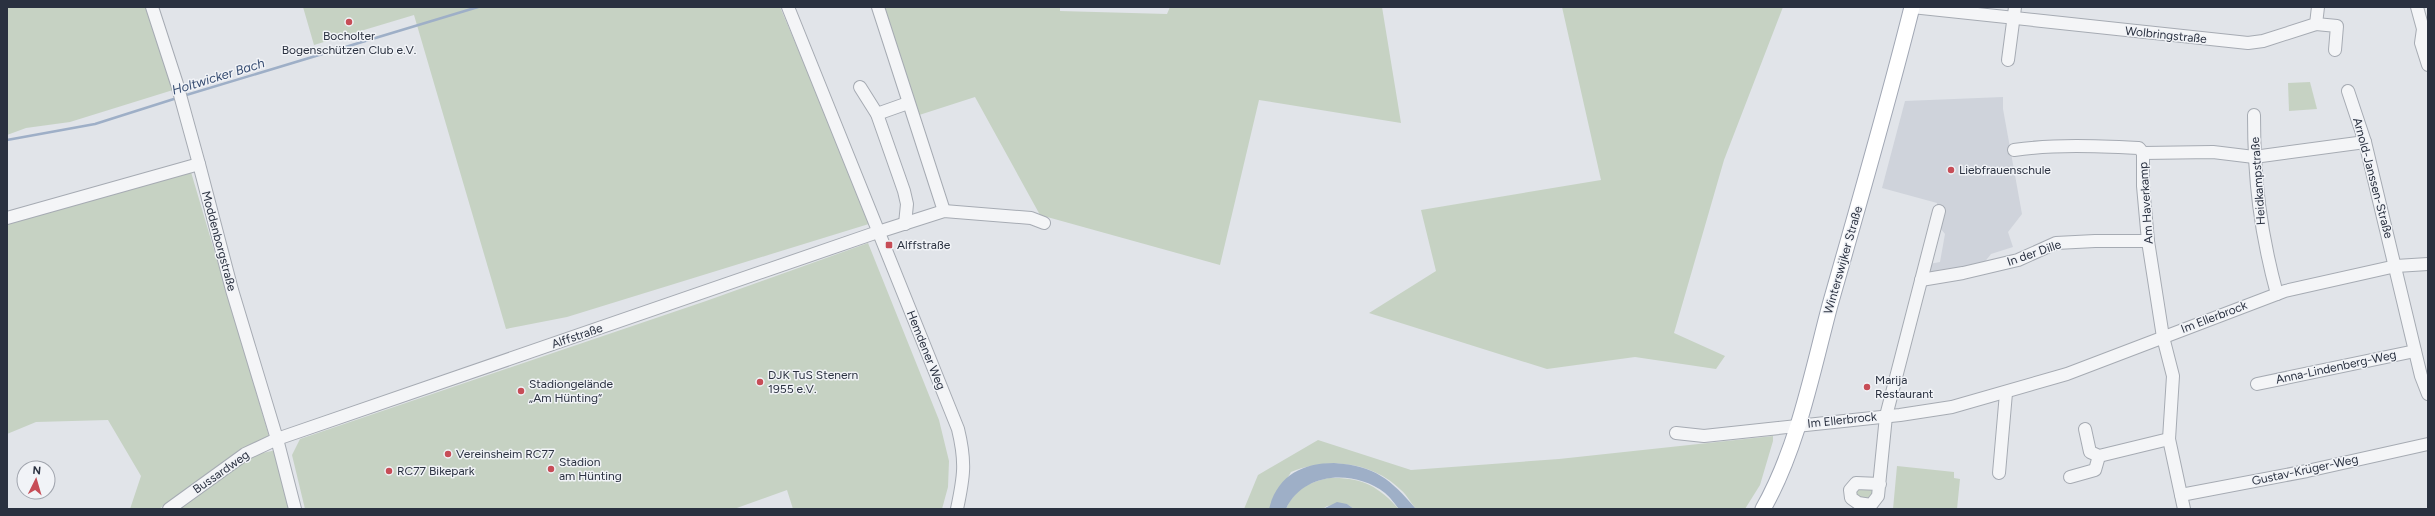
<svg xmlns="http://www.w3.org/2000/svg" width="2435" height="516" font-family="Figtree,sans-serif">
	<rect width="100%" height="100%" fill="#e1e4e9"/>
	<polygon fill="#cfd3db" points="2003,97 2003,109 2022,214 2008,232 2013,247 1991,254 1983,264 1933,272 1928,269 1929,264 1940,262 1945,234 1941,229 1946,209 1937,206 1937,203 1882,188 1905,101"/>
	<g fill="#c6d2c3">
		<polygon points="7,7 145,7 173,90 70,122 26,128 7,135"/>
		<polygon points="303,7 780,7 872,223 567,317 506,329 414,15 314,45"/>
		<polygon points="879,7 1060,7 1060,11 1167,14 1170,7 1382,7 1401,123 1259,100 1220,265 1040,215 975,97 913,117"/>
		<polygon points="1562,7 1783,7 1724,160 1674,333 1725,356 1716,369 1635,357 1547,369 1369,313 1436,271 1421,210 1601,180"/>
		<polygon points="2310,82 2317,109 2289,111 2288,83"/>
		<polygon points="191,172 269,436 249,445 159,509 130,509 141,476 108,420 36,422 7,434 7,224"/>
		<polygon points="868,243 939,420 949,461 948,487 942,509 793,509 787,490 734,509 305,509 292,455 300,439 706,301"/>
		<path d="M 1773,436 L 1773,441 L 1760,485 L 1745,509 L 1416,509 C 1411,503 1407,495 1401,490 C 1372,461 1327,457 1291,472 L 1269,509 L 1244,509 L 1258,475 L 1318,440 L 1411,470 L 1559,459 Z"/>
		<polygon points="276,450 291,509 177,509 250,456"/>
		<polygon points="1897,466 1954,472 1954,478 1960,479 1957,509 1893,509"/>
		<path d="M 1329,478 C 1362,477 1378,486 1399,509 L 1354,509 L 1347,504 L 1327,506 L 1323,509 L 1286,509 C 1295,489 1309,482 1329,478 Z"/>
		<polygon points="1873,488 1873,499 1856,498 1855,489"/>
	</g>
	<g fill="#9eafc7">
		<path d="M 1334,463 C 1376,466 1390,479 1416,509 L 1399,509 C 1395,504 1390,497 1385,493 C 1354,469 1303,472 1286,509 L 1269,509 C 1277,476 1302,463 1334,463 Z"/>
		<polygon points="1337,502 1347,504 1354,509 1323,509"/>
	</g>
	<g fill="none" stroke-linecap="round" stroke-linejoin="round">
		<g stroke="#9eafc7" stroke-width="2.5">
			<polyline points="183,96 478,7"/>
			<polyline points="7,140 95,124 177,98"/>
		</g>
		<g stroke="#a6abb3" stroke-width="14">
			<g id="minor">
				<polyline points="152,7 177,84 199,164"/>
				<path d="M 788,7 L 958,429 C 966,462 964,476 957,509"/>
				<polyline points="878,7 944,211"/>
				<polyline points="1912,7 2248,43 2263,41 2316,24 2318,7"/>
				<polyline points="2417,7 2423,29 2421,43 2428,65"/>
				<polyline points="2316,24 2337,26 2335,50"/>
				<polyline points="2008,60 2015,7"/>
				<polyline points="860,87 877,114 904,191 907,204 905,224"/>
				<polyline points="2348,91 2365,142 2421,376 2428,394"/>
				<polyline points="877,114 908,103"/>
				<path d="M 2254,115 C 2254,180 2260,231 2277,294"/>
				<path d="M 2014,150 C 2056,144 2097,146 2139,148 L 2143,153 L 2143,186 L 2148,241 L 2163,337 L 2173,376 L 2169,439 L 2184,509"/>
				<polyline points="2143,153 2213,152 2254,157 2365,142"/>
				<polyline points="7,218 199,164 232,290 277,439 295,509"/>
				<polyline points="1921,280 1963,273 2018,260 2056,243 2095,241 2148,241"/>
				<polyline points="2257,384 2415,351"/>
				<polyline points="2085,429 2090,452 2099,456 2169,439"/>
				<polyline points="1676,433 1704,436 1900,415 1952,407 2067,374 2285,291 2396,266 2428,264"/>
				<polyline points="1999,473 2006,393"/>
				<polyline points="2070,477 2095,470 2099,456"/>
				<polyline points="1880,484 1856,483 1850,490 1851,498 1858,503 1871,505 1878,496 1886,416 1939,211"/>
				<polyline points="2181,495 2307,471 2428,444"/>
				<polyline points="169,509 245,454 277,439 872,234 944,211 1031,218 1044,223"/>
			</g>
		</g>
		<g stroke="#a1a7b4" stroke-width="17">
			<path id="major" d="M 1763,509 C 1798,447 1812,373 1830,305 C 1858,206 1887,107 1912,7"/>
		</g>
		<use href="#minor" stroke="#f4f5f7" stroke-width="12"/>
		<use href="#major" stroke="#fff" stroke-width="15"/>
	</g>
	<g fill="#c74d57" stroke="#f1f3f7" stroke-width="1.5">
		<circle cx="349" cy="22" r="4"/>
		<circle cx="1951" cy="170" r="4"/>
		<rect x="885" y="241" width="8" height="8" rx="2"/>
		<circle cx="760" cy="382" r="4"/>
		<circle cx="1867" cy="387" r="4"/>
		<circle cx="521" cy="391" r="4"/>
		<circle cx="448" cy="454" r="4"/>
		<circle cx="551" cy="469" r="4"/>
		<circle cx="389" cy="471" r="4"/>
	</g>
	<g text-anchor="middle" stroke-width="3" stroke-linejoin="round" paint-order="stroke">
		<g font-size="12" fill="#2a3140" stroke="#f1f3f7">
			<text transform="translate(2166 35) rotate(6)" y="4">Wolbringstraße</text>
			<text transform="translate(2373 178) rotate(75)" y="4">Arnold-Janssen-Straße</text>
			<text transform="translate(2258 181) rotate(-94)" y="4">Heidkampstraße</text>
			<text transform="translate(2146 203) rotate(-94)" y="4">Am Haverkamp</text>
			<text transform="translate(219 241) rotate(75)" y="4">Moddenborgstraße</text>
			<text transform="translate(2034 253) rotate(-19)" y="4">In der Dille</text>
			<text transform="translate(1843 260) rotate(-74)" y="4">Winterswijker Straße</text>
			<text transform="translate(2214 317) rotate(-21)" y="4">Im Ellerbrock</text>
			<text transform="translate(577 336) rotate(-19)" y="4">Alffstraße</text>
			<text transform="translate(926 350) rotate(68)" y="4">Hemdener Weg</text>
			<text transform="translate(2336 367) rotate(-12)" y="4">Anna-Lindenberg-Weg</text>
			<text transform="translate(1842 420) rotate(-6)" y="4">Im Ellerbrock</text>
			<text transform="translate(2305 470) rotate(-12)" y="4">Gustav-Krüger-Weg</text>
			<text transform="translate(221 472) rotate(-35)" y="4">Bussardweg</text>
		</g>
		<g font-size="12" fill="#2a3140" stroke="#f1f3f7" text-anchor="start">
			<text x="349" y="40" text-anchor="middle">Bocholter<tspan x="349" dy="14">Bogenschützen Club e.V.</tspan></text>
			<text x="1959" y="174">Liebfrauenschule</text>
			<text x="897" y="249">Alffstraße</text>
			<text x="768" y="379">DJK TuS Stenern<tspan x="768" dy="14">1955 e.V.</tspan></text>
			<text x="1875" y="384">Marija<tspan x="1875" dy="14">Restaurant</tspan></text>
			<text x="529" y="388">Stadiongelände<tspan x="529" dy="14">„Am Hünting“</tspan></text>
			<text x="456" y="458">Vereinsheim RC77</text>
			<text x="559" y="466">Stadion<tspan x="559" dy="14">am Hünting</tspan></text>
			<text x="397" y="475">RC77 Bikepark</text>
		</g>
		<g font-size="13" font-style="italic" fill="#374d72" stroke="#f1f3f7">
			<text transform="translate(218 76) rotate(-17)" y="5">Holtwicker Bach</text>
		</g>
	</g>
	<rect width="2435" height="516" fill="none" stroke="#2a3140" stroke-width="16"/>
	<g transform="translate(36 480) rotate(5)"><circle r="19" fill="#f1f3f7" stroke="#a1a5ae"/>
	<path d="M0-3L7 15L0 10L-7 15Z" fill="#c74d57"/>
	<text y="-6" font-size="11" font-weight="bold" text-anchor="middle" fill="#2a3140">N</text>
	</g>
</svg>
